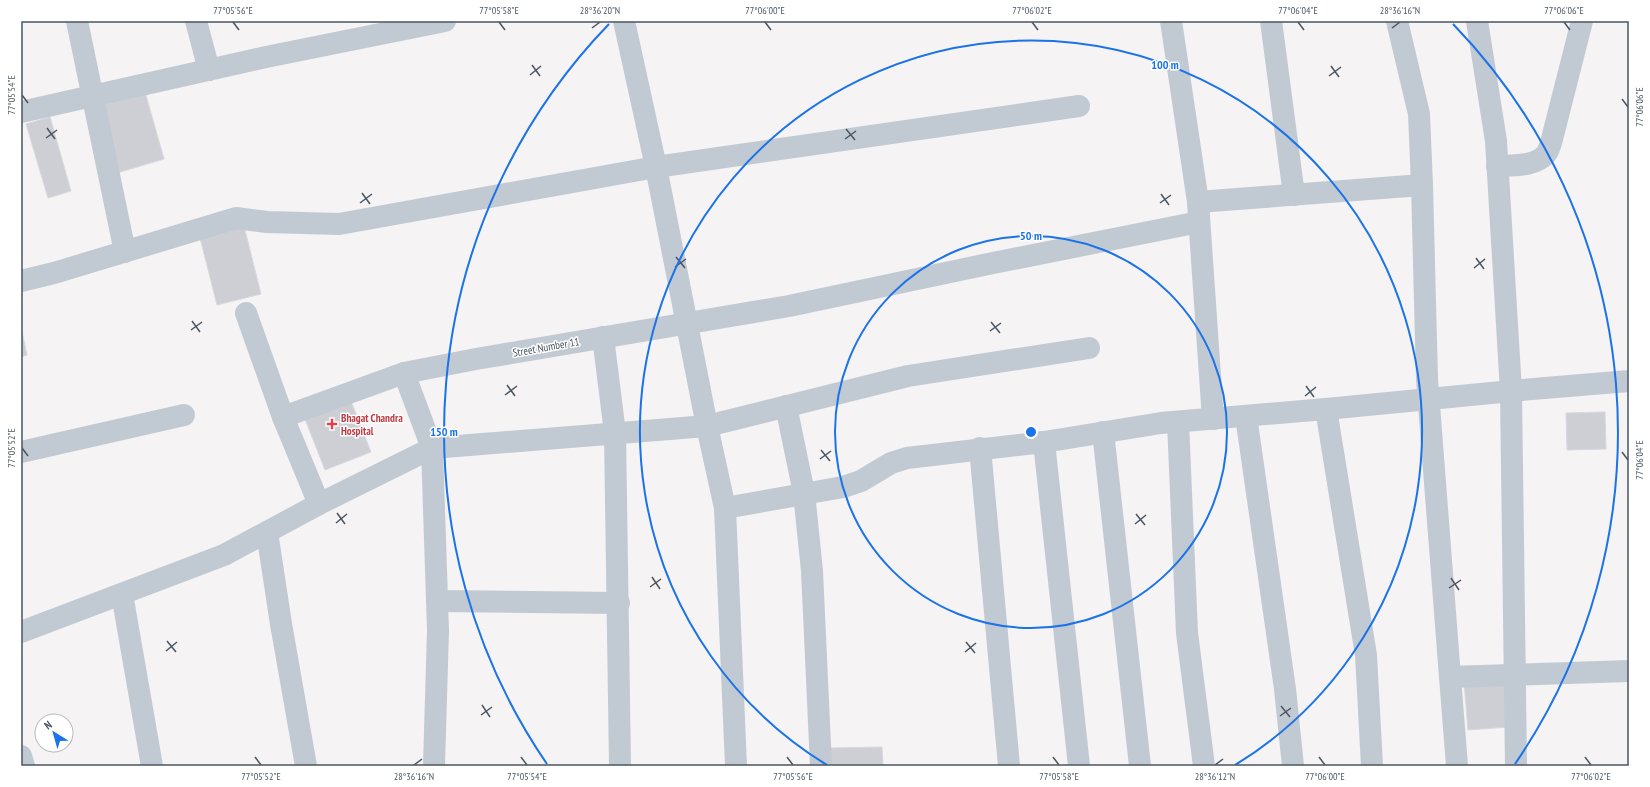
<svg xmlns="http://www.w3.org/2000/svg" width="1650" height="787" font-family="'PT Sans Narrow',sans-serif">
	<rect width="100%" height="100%" fill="#f5f3f3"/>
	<g fill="#cdcfd5" stroke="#d7d9de">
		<polygon points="145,92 164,159 117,173 98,106"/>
		<polygon points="50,117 71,191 48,198 26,124"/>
		<polygon points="244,226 261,294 217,305 200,238"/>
		<polygon points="21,327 27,355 21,357"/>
		<polygon points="349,396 371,452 325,470 303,414"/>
		<polygon points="1605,412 1606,449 1567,450 1566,413"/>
		<polygon points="1505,678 1509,727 1468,730 1464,682"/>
		<polygon points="882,747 883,766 830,766 830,748"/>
	</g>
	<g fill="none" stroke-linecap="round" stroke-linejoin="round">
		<g stroke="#c1cad2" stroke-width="22">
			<polyline points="77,21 125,252"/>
			<polyline points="196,21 209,70"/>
			<polyline points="624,21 656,167 1079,106"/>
			<polyline points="1171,21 1198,202 1213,419"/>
			<polyline points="1271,21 1294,195"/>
			<polyline points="1397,21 1419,114 1422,185 1427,379 1450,677 1629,671"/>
			<polyline points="1477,21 1496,141 1511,391 1516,766"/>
			<polyline points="21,112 266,57 445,21"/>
			<path d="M 1497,166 C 1512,165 1535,167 1546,154 C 1549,150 1551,143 1552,139 L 1582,21"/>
			<polyline points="1198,202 1422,185"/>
			<polyline points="21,281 54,273 236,218 267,222 339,224 656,167 707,426 725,508 843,487 861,481 891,463 907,458 1044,442 1161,423 1326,409"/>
			<polyline points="246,313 283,417 319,504"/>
			<polyline points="603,337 615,433 620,766"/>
			<polyline points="404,373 432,448 438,630 434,766"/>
			<polyline points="786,406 804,493 812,571 821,766"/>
			<polyline points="1246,416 1285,689 1293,766"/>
			<polyline points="283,417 404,373 476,359 789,306 993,263 1199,222"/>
			<polyline points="1178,422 1187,633 1204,766"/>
			<polyline points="1103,432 1140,766"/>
			<polyline points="1044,442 1079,766"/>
			<polyline points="980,448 1009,766"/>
			<polyline points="21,452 184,415"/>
			<polyline points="725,508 736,766"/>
			<polyline points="267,532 281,624 306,766"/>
			<polyline points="122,594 152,766"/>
			<polyline points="437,601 619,603"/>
			<polyline points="21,632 224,555 319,504 432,448 707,426 908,376 1089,348"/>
			<polyline points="1450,677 1457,766"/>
			<polyline points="21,756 24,766"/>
			<polyline points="1372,766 1366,655 1326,409 1522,390 1629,381"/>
		</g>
	</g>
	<path fill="none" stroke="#4a5661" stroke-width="1.5" d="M 233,22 L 239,30M 499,22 L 505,30M 765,22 L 771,30M 1032,22 L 1038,30M 1298,22 L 1304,30M 1564,22 L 1570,30M 592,28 L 600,22M 1392,28 L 1400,22M 532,65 L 540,76M 1331,66 L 1339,77M 530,75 L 541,66M 1329,76 L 1341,67M 22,95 L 28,103M 1622,99 L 1628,107M 47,128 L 55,139M 846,129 L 855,140M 46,138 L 57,130M 845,139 L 856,131M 362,193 L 370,204M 1161,194 L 1169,205M 360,203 L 372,194M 1160,203 L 1171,195M 676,257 L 685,268M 1476,258 L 1484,269M 675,267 L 686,259M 1474,268 L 1485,259M 192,321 L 200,332M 991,322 L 1000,333M 191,330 L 202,322M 990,331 L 1001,323M 507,385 L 515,396M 1306,386 L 1314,397M 505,395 L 517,386M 1305,396 L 1316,387M 22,448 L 28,456M 821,450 L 830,461M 1622,452 L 1628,460M 820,459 L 831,451M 337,513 L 345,524M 1136,514 L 1145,525M 336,523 L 347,514M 1135,524 L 1146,515M 652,577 L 660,589M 1451,578 L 1459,590M 650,587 L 661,579M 1449,588 L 1461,580M 167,641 L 176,652M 966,642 L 975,653M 166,651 L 177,642M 965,652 L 976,643M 482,705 L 490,717M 1281,706 L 1290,717M 481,715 L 492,707M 1280,716 L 1291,708M 255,757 L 261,765M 521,757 L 527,765M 787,757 L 793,765M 1053,757 L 1059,765M 1319,757 L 1325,765M 1585,757 L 1591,765M 414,765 L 422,759M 1215,765 L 1223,759"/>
	<g fill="none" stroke="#1a73e8" stroke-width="2">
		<circle cx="1031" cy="432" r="196"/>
		<path d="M827 765A391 391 0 1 1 1235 765"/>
		<path d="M547 764A587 587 0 0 1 609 24M1453 24A587 587 0 0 1 1515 764"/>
	</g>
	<path fill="#e0444e" stroke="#fff" stroke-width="1.5" d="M330 418h4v4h4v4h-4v4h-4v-4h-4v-4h4z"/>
	<g text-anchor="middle" stroke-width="3" stroke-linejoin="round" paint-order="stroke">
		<g font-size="11" fill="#4a5661" stroke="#fff">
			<text transform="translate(546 347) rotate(-10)" y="4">Street Number 11</text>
		</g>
		<g font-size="11" font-weight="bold" fill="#be3a42" stroke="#fff" text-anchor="start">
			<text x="341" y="422">Bhagat Chandra<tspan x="341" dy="13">Hospital</tspan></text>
		</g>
	</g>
	<circle cx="1031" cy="432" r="6" fill="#1a73e8" stroke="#fff" stroke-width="2"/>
	<g font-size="12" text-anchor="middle" font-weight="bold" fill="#1a73e8" stroke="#fff" stroke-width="3" stroke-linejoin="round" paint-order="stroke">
		<text x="1165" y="69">100 m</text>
		<text x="1031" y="240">50 m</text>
		<text x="444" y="436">150 m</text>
	</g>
	<rect width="1650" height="787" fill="none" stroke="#ffffff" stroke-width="44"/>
	<g transform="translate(54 733) rotate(323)"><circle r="19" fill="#ffffff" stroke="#b7bbc0"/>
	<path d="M0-3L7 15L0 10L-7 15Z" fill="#1a73e8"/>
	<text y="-6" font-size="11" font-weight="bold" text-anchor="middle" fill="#4a5661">N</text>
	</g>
	<rect x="22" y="22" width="1606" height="743" fill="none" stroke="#4a5661" stroke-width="1.5"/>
	<g font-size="10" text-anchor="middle" fill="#4a5661">
		<text x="233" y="14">77°05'56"E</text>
		<text x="499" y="14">77°05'58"E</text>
		<text x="600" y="14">28°36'20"N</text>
		<text x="765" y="14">77°06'00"E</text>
		<text x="1032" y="14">77°06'02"E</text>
		<text x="1298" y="14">77°06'04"E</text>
		<text x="1400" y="14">28°36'16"N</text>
		<text x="1564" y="14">77°06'06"E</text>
		<text transform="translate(11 95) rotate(-90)" y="4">77°05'54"E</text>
		<text transform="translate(1639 107) rotate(-90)" y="4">77°06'06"E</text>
		<text transform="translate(11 448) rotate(-90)" y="4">77°05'52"E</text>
		<text transform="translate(1639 460) rotate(-90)" y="4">77°06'04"E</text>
		<text x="261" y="780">77°05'52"E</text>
		<text x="414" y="780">28°36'16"N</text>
		<text x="527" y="780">77°05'54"E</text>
		<text x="793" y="780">77°05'56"E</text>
		<text x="1059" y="780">77°05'58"E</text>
		<text x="1215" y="780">28°36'12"N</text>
		<text x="1325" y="780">77°06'00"E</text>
		<text x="1591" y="780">77°06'02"E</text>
	</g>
</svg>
